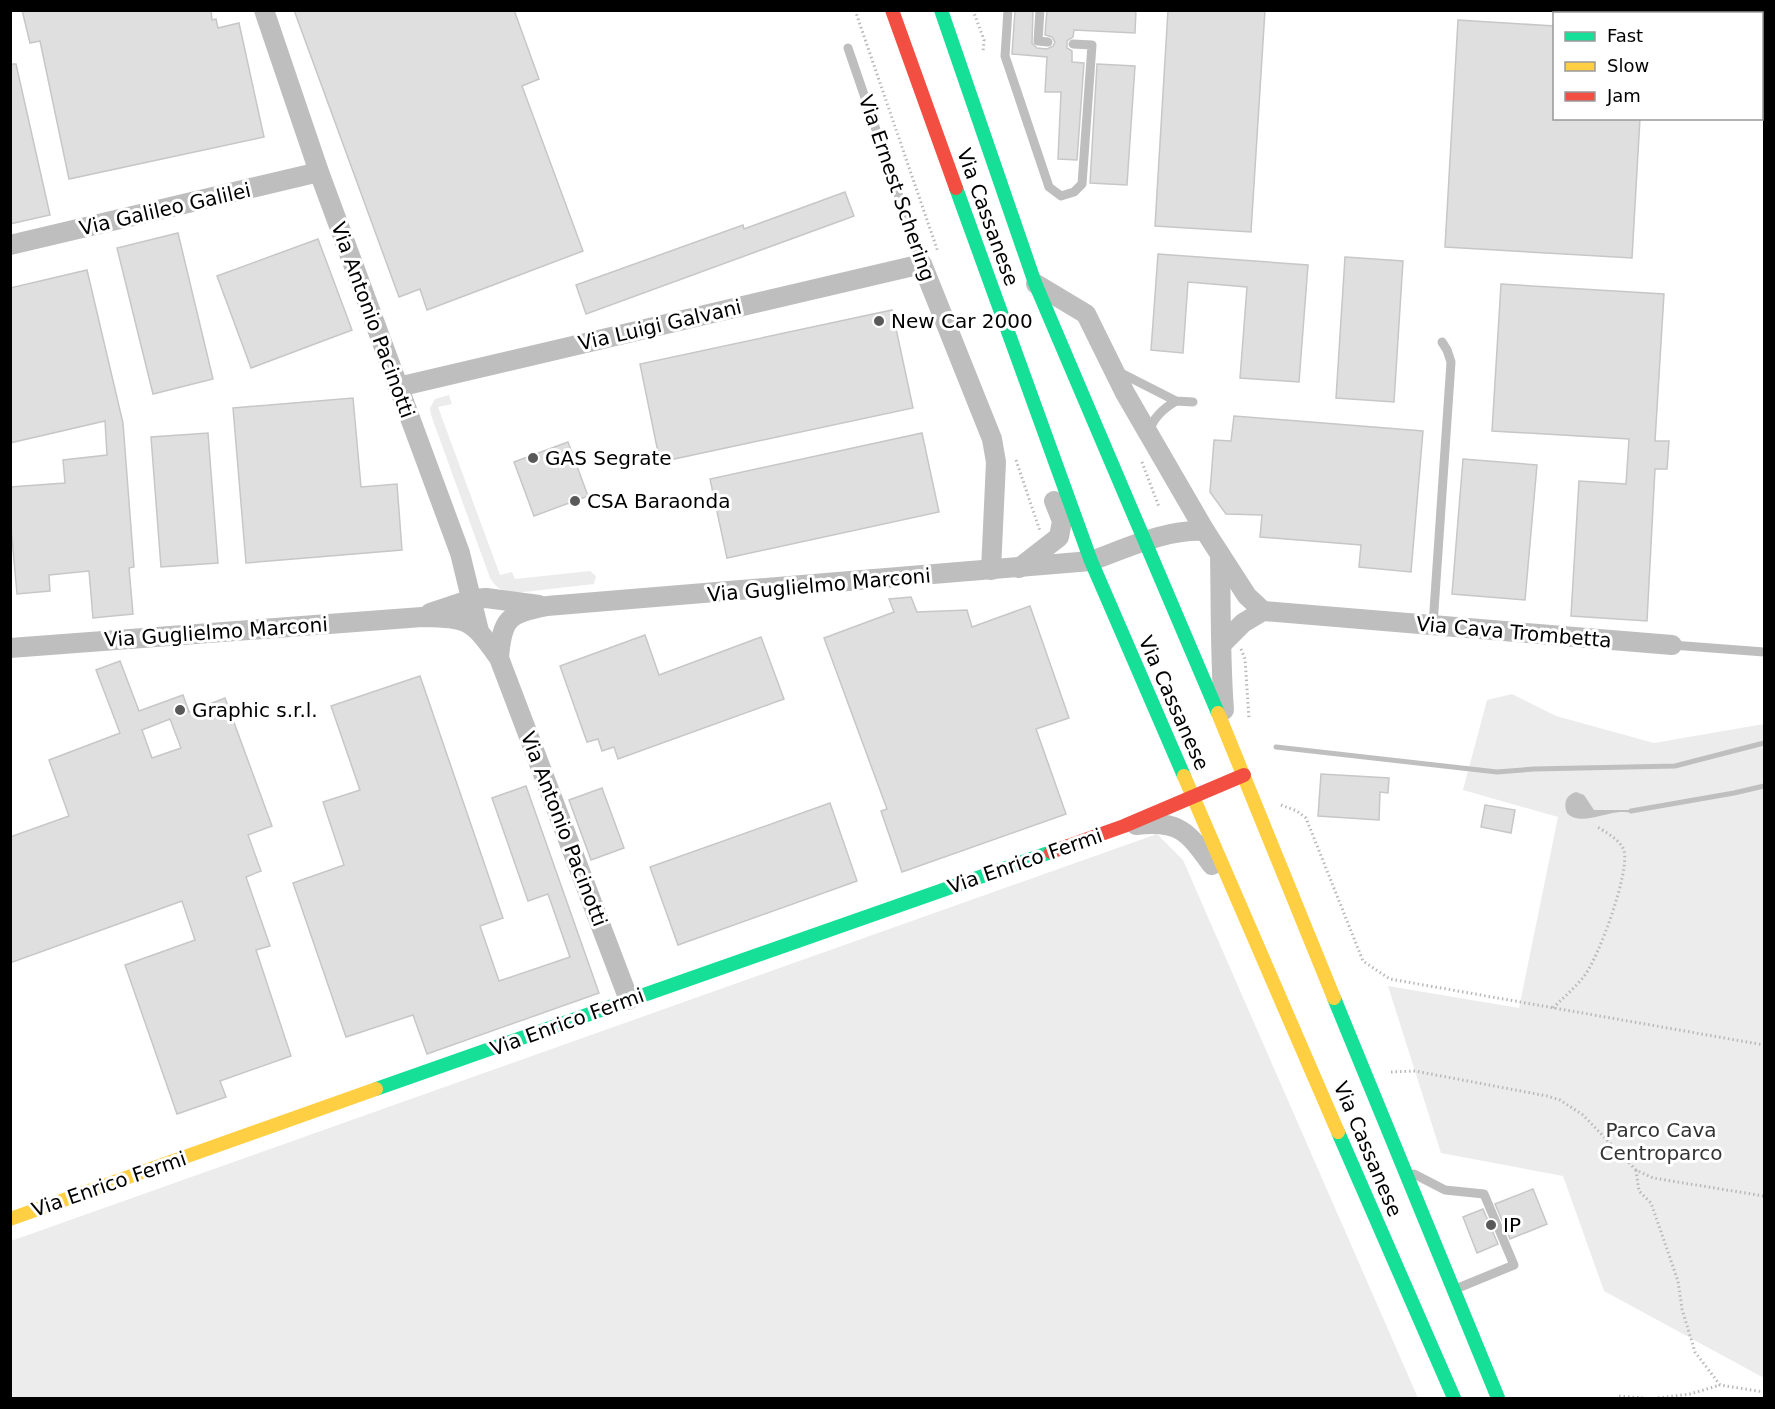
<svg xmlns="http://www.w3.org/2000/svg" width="1775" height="1409" font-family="'DejaVu Sans',sans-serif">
	<rect width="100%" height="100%" fill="#fff"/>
	<g fill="#ececec">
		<path d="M 449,395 L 452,404 L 438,407 L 500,575 L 512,572 L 515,579 L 590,571 L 596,576 L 594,584 L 515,593 C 502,591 497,589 490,578 L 431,415 L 430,408 L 435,399 Z"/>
		<polygon points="1512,694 1556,716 1654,743 1764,724 1764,1378 1604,1291 1563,1176 1441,1153 1388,986 1519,1008 1558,817 1463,790 1487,700"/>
		<polygon points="1157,834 1183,860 1418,1398 11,1398 11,1241"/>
	</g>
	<path fill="#bfbfbf" d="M 1576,792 L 1584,795 L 1594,810 L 1639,810 C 1632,813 1627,812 1620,812 C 1604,813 1579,826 1567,813 C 1563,803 1566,795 1576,792 Z"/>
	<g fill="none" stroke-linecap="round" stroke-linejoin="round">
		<g stroke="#bfbfbf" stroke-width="5">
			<polyline points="1276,747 1497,772 1534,769 1675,766 1764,743"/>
			<polyline points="1631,811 1734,793 1764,786"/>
		</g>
	</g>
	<g fill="#dfdfdf" stroke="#c7c7c7" stroke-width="1.5" fill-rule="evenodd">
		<polygon points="22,10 211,10 212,20 216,19 218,28 239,23 264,137 69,179 40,41 30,43"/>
		<polygon points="294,10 514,10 539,79 522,86 583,251 427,310 420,289 399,297"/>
		<polygon points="1015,10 1033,10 1032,43 1037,48 1047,49 1053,46 1055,42 1052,37 1045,35 1047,10 1136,10 1135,33 1074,30 1073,37 1067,41 1067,48 1072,51 1072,62 1084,63 1077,160 1058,159 1061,92 1045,92 1047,57 1012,54"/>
		<polygon points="1168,10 1265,10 1251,232 1155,226"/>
		<polygon points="1458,20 1554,26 1554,118 1640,118 1632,258 1445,247"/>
		<polygon points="10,64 16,64 50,215 10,224"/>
		<polygon points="1097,64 1135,66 1127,185 1090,183"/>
		<polygon points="845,192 854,216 586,314 576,285 743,225 744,229"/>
		<polygon points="178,233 213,379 153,394 117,248"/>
		<polygon points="318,239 352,330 251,368 217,276"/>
		<polygon points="1158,254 1308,265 1299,382 1240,378 1247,287 1188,282 1183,353 1151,350"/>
		<polygon points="1345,257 1403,261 1394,402 1336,398"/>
		<polygon points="87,270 123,423 134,567 129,568 133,614 93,618 89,571 49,575 50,591 17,594 10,516 10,487 65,483 63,460 107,455 105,421 10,443 10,288"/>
		<polygon points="1501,284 1664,294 1655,441 1669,441 1667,469 1655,469 1647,621 1571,616 1579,481 1626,484 1629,439 1492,431"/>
		<polygon points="892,310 913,408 660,462 640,364"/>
		<polygon points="353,398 361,487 397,484 402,550 246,563 233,408"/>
		<polygon points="1234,416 1423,431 1411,572 1359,567 1361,545 1260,537 1262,515 1226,514 1210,492 1214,440 1231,441"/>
		<polygon points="208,433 218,563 161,567 151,437"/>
		<polygon points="922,433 939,512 727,558 710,479"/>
		<polygon points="568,442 588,496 534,516 514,462"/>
		<polygon points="1463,459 1537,465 1525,600 1452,594"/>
		<polygon points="911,597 917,612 967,610 972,627 1030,606 1069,718 1036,729 1066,814 902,872 881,811 887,809 824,638 894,612 889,599"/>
		<polygon points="645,635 659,675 761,637 784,699 618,759 614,747 602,751 598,739 587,742 560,666"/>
		<path d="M 120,661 L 139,711 L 183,695 L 189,712 L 225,698 L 272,826 L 248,835 L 261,871 L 246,877 L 270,946 L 256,950 L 291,1056 L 220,1081 L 226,1097 L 177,1114 L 125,965 L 195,940 L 182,901 L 10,963 L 10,837 L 69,816 L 49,760 L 120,733 L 96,670 ZM 170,719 L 181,748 L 152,758 L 142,730 Z"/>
		<polygon points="420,676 503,918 480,926 499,981 570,957 548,894 528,901 492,798 526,786 599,993 427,1054 413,1015 346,1037 293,883 344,865 323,802 360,790 331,706"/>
		<polygon points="1321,774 1389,778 1388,793 1380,792 1379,820 1318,816"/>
		<polygon points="602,788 624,848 591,860 569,800"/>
		<polygon points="830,803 857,881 678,945 650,867"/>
		<polygon points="1485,805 1515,810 1511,833 1481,827"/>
		<polygon points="1533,1189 1547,1224 1510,1239 1495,1204"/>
		<polygon points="1483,1209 1498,1244 1477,1253 1463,1217"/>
	</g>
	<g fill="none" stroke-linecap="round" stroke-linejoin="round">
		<g stroke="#b9b9b9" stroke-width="3" stroke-dasharray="1.5 3" stroke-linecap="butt">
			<polyline points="855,10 938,252"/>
			<polyline points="973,10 984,40 983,52"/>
			<polyline points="1016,460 1040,531"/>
			<polyline points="1142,462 1159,507"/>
			<polyline points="1241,649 1245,659 1249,719"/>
			<polyline points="1281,805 1297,811 1306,818 1363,961 1390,979 1764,1045"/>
			<path d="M 1553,1008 C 1564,997 1576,987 1585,975 C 1599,956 1630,872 1624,851 C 1621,840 1605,832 1596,826"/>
			<polyline points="1391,1072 1415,1071 1547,1096 1560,1100 1583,1115 1636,1170 1653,1178 1764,1196"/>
			<polyline points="1636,1170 1639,1191 1651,1203 1678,1281 1682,1309 1695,1352 1720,1385 1764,1392"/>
			<polyline points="1619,1396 1643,1398"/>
			<polyline points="1658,1398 1690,1394 1720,1385"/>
		</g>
		<g stroke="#bebebe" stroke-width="9">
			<polyline points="1008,10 1005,56 1049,187 1061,196 1074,192 1082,184 1092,45 1073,44"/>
			<polyline points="1040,10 1038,41 1048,42"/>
			<polyline points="848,48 922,264"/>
			<polyline points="1119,372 1176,401 1193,402"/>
			<path d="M 1149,432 C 1153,417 1164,408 1176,401"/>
			<polyline points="1433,625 1451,362 1447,350 1442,342"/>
			<polyline points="1672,645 1764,652"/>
			<polyline points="1414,1174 1445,1190 1484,1194 1514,1265 1458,1288"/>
		</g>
		<g stroke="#bebebe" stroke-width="20">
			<polyline points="264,10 319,172 460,553 479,631"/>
			<polyline points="10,245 319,172"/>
			<polyline points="1036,284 1086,314 1125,393 1205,531 1247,596 1263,611"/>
			<polyline points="398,387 922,264 992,439 996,462 991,570"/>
			<path d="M 1220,554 C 1221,606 1220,658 1224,710"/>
			<polyline points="1019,568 1059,537 1062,521 1054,501"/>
			<polyline points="430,613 472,599 486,598 539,605"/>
			<polyline points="1223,643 1243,623 1263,611 1672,645"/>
			<path d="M 10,648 L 422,617 C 469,618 471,619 499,658 L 629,1000"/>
			<path d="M 499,658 C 502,618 508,614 547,606 L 1091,561 C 1127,548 1166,529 1205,531"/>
			<path d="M 1136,825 C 1180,820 1188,832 1212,865"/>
		</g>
		<g stroke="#16e098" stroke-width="14">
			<polyline points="941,10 1035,283 1218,713"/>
			<polyline points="956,188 1091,561 1184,776"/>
			<polyline points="1334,998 1498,1398"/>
			<polyline points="376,1089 1051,852"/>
			<polyline points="1338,1132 1454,1398"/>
		</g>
		<g stroke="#ffcf43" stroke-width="14">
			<polyline points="1218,713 1334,998"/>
			<polyline points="1184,776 1338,1132"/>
			<polyline points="10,1219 376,1089"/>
		</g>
		<g stroke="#f24e42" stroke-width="14">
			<polyline points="892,10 956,188"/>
			<polyline points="1051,852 1124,826 1244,775"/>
		</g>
	</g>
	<g fill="#595959" stroke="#fff" stroke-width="2">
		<circle cx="879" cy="321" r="6"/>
		<circle cx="533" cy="458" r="6"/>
		<circle cx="575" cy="501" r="6"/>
		<circle cx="180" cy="710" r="6"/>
		<circle cx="1491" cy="1225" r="6"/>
	</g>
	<g text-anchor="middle" stroke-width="6" stroke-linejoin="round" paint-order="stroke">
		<g font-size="20" fill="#000" stroke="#fff">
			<text transform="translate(897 188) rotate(71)" y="7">Via Ernest Schering</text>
			<text transform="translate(165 209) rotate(-13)" y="7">Via Galileo Galilei</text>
			<text transform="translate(988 217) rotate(70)" y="7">Via Cassanese</text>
			<text transform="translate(373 320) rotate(70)" y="7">Via Antonio Pacinotti</text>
			<text transform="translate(660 325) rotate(-13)" y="7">Via Luigi Galvani</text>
			<text transform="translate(819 585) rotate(-5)" y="7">Via Guglielmo Marconi</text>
			<text transform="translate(216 632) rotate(-4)" y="7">Via Guglielmo Marconi</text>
			<text transform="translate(1514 632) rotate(5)" y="7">Via Cava Trombetta</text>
			<text transform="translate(1174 703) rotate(66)" y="7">Via Cassanese</text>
			<text transform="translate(564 829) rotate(69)" y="7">Via Antonio Pacinotti</text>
			<text transform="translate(1025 861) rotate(-19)" y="7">Via Enrico Fermi</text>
			<text transform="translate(567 1022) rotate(-20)" y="7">Via Enrico Fermi</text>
			<text transform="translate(1368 1149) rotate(67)" y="7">Via Cassanese</text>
			<text transform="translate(109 1184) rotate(-19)" y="7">Via Enrico Fermi</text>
		</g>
		<g font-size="20" fill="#000" stroke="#fff" text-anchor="start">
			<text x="891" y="328">New Car 2000</text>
			<text x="545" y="465">GAS Segrate</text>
			<text x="587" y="508">CSA Baraonda</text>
			<text x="192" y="717">Graphic s.r.l.</text>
			<text x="1503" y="1232">IP</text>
		</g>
		<g font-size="20" fill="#333" stroke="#fff">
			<text x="1661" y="1137">Parco Cava<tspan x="1661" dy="23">Centroparco</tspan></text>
		</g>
	</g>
	<rect width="1775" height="1409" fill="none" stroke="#000000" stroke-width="24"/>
	<rect x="1553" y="12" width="210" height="108" fill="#ffffff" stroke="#999999" stroke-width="1.5"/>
	<rect x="1565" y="32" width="30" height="9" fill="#16e098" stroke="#999999" stroke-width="1.5"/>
	<text x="1607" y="42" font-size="18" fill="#000000">Fast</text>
	<rect x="1565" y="62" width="30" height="9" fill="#ffcf43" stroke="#999999" stroke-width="1.5"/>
	<text x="1607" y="72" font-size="18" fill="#000000">Slow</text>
	<rect x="1565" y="92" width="30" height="9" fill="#f24e42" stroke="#999999" stroke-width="1.5"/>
	<text x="1607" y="102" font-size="18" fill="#000000">Jam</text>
</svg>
